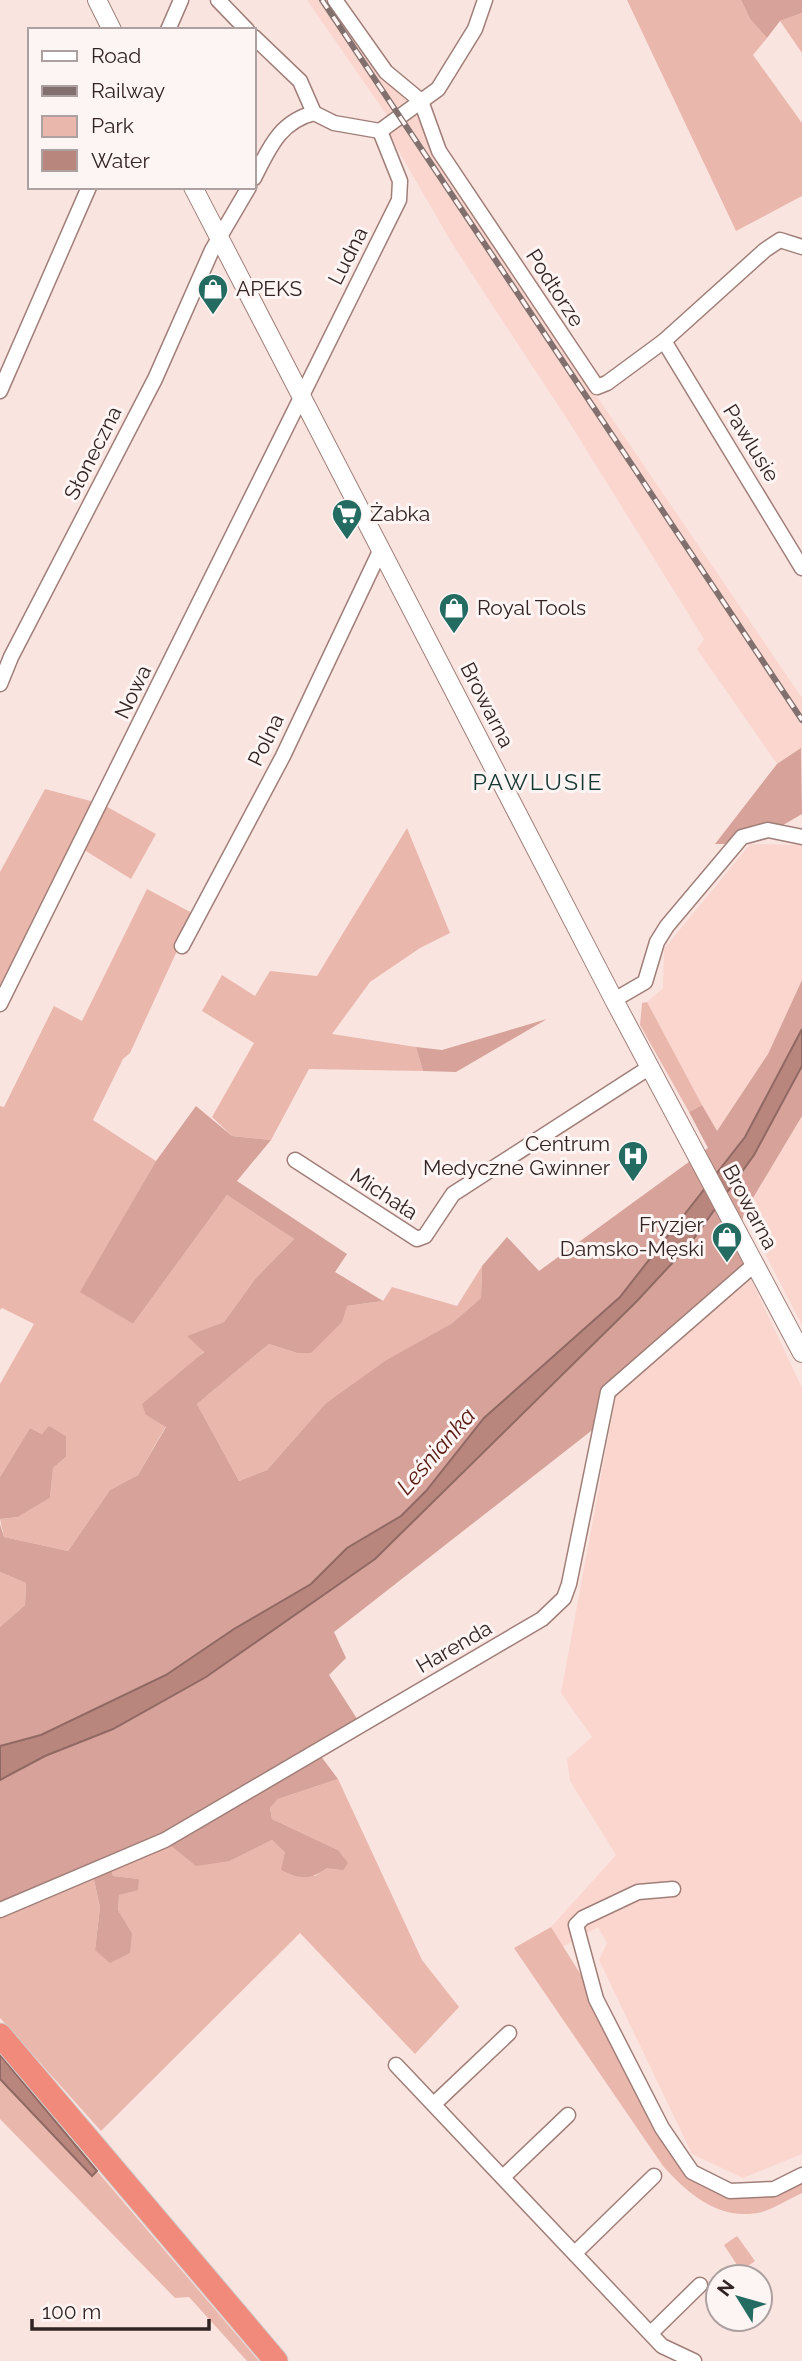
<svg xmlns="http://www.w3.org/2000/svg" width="802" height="2361" font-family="Raleway,sans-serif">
	<rect width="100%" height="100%" fill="#fae4e0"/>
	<g fill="#fad6cf">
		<polygon points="307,0 329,0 377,68 411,102 421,118 437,161 802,698 802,750 777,764 697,649 704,639 569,422 453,245 390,136 388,117"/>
		<polygon points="750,844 802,845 802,980 768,1054 716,1132 647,1002 663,988 664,949"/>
		<polygon points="802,1116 802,1325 744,1213"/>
		<polygon points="751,1279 802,1388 802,2154 743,2178 692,2154 599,1960 607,1943 598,1927 561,1948 551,1927 616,1855 570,1781 567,1759 592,1737 561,1693 617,1389"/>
	</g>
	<g fill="#eab7ad">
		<polygon points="627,0 741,0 750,19 767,38 753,55 802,123 802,196 736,231"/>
		<polygon points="802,13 802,53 780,21"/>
		<polygon points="45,789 102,804 156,834 131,879 81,848 0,1004 0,872"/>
		<polygon points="407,828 450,933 420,948 370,982 332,1034 416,1047 423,1071 309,1069 271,1140 232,1136 212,1117 254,1043 202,1011 222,975 255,996 270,971 317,976"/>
		<polygon points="147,889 194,914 130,1053 123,1059 93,1120 156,1161 81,1292 133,1324 227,1195 294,1239 255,1279 224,1322 188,1336 204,1351 146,1415 166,1426 138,1475 110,1490 68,1551 4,1537 0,1519 18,1517 50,1498 53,1468 66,1457 66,1436 50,1427 42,1434 30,1428 0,1477 0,1384 34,1324 2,1308 0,1310 0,1106 4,1107 54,1006 82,1021"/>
		<polygon points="647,1002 702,1105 689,1112 640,1025 642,1003"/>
		<polygon points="482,1266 481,1298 451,1324 325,1404 267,1470 239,1481 197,1404 269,1344 297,1353 347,1306 383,1301 392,1287 457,1306"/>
		<polygon points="0,1572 26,1583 25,1605 0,1627"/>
		<polygon points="338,1779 422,1960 459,2007 415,2054 300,1933 101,2131 0,2018 0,1910 92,1871 100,1907 95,1950 132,1933 118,1910 119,1894 139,1879 113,1876 110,1863 165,1840 230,1861 272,1840 315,1876 327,1868 338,1850 272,1819 270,1808 278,1799"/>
		<path d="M 551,1927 L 596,1999 L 692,2172 L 730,2191 L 774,2189 L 802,2175 L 802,2193 C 789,2199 775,2208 762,2212 C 720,2222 688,2194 663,2166 L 514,1948 Z"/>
		<polygon points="0,2079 91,2175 97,2171 259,2361 247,2361 189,2297 175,2298 0,2119"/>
		<polygon points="737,2236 755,2261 741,2271 724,2245"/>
	</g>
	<g fill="#d6a299">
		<polygon points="741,0 802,0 802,13 780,21 767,38 750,19"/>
		<polygon points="801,748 802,814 778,828 740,832 725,844 715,844 777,764"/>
		<path d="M 802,980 L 802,1116 L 744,1213 L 739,1233 L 755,1264 L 608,1392 L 600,1424 L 334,1632 L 346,1658 L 329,1675 L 361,1725 L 317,1751 L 338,1779 L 278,1799 L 270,1808 L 272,1819 L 338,1850 L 348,1863 L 343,1870 L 327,1868 C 309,1881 300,1879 281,1870 L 285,1852 L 272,1840 L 230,1861 L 196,1866 L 164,1840 L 110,1863 L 113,1876 L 139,1879 L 138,1890 L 119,1895 L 118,1910 L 132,1933 L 130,1953 L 110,1963 L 95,1950 L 100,1907 L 92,1871 L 0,1910 L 0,1627 L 25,1605 L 26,1583 L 0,1572 L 0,1524 L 4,1537 L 68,1551 L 110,1490 L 138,1475 L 166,1427 L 146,1415 L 142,1404 L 204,1352 L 187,1336 L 224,1322 L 255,1279 L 294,1239 L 227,1195 L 133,1324 L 80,1292 L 156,1161 L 196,1106 L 232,1136 L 271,1140 L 237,1181 L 347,1254 L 335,1272 L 383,1301 L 347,1306 L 342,1322 L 311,1353 L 297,1353 L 269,1344 L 197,1404 L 239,1481 L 267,1470 L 325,1404 L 385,1361 L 451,1324 L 481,1298 L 482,1266 L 507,1237 L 539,1271 L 708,1148 L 689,1112 L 702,1105 L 717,1131 L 768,1054 Z"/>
		<polygon points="547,1019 456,1072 423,1071 416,1047 442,1050"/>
		<polygon points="49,1426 66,1436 66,1457 53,1468 50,1498 18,1517 0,1519 0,1477 30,1428 42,1434"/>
	</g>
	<g fill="#b9867e" stroke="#906962" stroke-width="2">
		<polygon points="802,1029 802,1066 754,1155 689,1245 637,1301 375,1559 206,1677 113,1729 45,1756 0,1780 0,1746 41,1735 166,1675 234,1629 311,1584 347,1548 401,1516 426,1491 484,1418 620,1297 745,1137"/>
		<polygon points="0,2055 97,2171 92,2176 0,2079"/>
	</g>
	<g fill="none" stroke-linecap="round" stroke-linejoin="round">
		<g stroke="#a07f79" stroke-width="17">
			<g id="minor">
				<polyline points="218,0 247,30"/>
				<polyline points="335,0 386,72 421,101 439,151 597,387 607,383 664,341 765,250 780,240 802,247"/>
				<polyline points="168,30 181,0"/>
				<polyline points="254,37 300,81 314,113 334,123 380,131 438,89 475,29 485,0"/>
				<path d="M 254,178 C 269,149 279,122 314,113"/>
				<polyline points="664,341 802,568"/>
				<polyline points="0,391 89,187"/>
				<polyline points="0,684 11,657 155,379 212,250 249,187"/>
				<polyline points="182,946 283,756 381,549"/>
				<polyline points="614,1000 645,982 657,942 667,926 742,837 768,830 802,837"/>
				<polyline points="0,1004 399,200 400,181 380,131"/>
				<polyline points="295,1160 417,1239 425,1236 453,1194 650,1067"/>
				<polyline points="673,1889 638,1892 583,1918 576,1925 596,1999 662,2128 692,2172 730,2191 774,2189 802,2175"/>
				<polyline points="0,1910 165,1840 542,1619 564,1598 569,1584 608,1392 755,1264"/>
				<polyline points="396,2065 662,2346 694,2361"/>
				<polyline points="434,2104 509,2033"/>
				<polyline points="503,2177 568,2115"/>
				<polyline points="575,2253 654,2176"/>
				<polyline points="651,2333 700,2285"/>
			</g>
		</g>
		<g stroke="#a07f79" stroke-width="20">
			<g id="tertiary">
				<polyline points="97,0 112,30"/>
				<polyline points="193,187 614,1000 802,1353"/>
			</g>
		</g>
		<g stroke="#cecaca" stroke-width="25">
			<polyline id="trunk" points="0,2035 276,2361"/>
		</g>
		<use href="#minor" stroke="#fff" stroke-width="14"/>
		<use href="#tertiary" stroke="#fff" stroke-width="18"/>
		<use href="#trunk" stroke="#f28a7c" stroke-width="23"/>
		<g stroke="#81706d" stroke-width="6">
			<polyline id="rail" points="322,0 802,720"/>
		</g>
		<use href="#rail" stroke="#fdf5f4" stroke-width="3.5" stroke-dasharray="10" stroke-linecap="butt"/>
	</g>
	<defs>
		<g id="shop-pin" transform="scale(1.575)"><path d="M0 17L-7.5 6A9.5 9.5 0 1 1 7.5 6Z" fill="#246b61" stroke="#fdf5f4"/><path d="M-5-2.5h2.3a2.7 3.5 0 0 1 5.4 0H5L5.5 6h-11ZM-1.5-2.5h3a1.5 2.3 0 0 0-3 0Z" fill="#fff"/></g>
		<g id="supermarket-pin" transform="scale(1.575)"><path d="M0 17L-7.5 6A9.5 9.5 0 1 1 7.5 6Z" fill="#246b61" stroke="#fdf5f4"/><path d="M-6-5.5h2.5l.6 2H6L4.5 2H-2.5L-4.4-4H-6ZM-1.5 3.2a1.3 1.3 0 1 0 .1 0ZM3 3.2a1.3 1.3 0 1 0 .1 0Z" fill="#fff"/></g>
		<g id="hospital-pin" transform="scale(1.575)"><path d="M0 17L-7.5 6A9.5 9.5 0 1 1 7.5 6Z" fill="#246b61" stroke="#fdf5f4"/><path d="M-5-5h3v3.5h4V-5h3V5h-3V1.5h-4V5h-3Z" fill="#fff"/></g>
	</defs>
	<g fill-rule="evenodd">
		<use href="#shop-pin" x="213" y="289"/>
		<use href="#supermarket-pin" x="347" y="514"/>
		<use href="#shop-pin" x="454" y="608"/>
		<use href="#hospital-pin" x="633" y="1156"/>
		<use href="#shop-pin" x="727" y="1237"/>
	</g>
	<g text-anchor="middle" stroke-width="6" stroke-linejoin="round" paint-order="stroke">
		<g font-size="21" fill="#322422" stroke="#fdf5f4">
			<text transform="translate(348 256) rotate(-63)" y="7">Ludna</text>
			<text transform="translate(555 288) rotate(57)" y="7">Podtorze</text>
			<text transform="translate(751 443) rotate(58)" y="7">Pawlusie</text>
			<text transform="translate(93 453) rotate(-63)" y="7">Słoneczna</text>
			<text transform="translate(133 692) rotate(-64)" y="7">Nowa</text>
			<text transform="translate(487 705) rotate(63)" y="7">Browarna</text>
			<text transform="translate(266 740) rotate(-64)" y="7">Polna</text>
			<text transform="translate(384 1194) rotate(33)" y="7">Michała</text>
			<text transform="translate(750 1207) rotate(62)" y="7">Browarna</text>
			<text transform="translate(454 1647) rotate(-30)" y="7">Harenda</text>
		</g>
		<g font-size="21" fill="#322422" stroke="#fdf5f4" text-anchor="start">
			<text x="236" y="296">APEKS</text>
			<text x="370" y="521">Żabka</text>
			<text x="477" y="615">Royal Tools</text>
			<text x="610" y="1151" text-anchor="end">Centrum<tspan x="610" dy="24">Medyczne Gwinner</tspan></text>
			<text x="704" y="1232" text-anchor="end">Fryzjer<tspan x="704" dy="24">Damsko-Męski</tspan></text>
		</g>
		<g font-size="23" letter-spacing="2" fill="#163732" stroke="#fdf5f4">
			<text x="538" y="790">PAWLUSIE</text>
		</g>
		<g font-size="23" font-style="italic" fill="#581912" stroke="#fdf5f4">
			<text transform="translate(436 1451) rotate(-49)" y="8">Leśnianka</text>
		</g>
	</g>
	<rect x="28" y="28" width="228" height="161" fill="#fdf5f4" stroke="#aca1a0" stroke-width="2"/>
	<rect x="42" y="51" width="35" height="10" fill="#ffffff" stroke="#aca1a0" stroke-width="2"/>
	<text x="91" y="63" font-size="21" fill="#322422">Road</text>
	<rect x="42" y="86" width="35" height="10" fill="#81706d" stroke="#aca1a0" stroke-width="2"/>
	<text x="91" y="98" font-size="21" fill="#322422">Railway</text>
	<rect x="42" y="116" width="35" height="21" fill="#eab7ad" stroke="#aca1a0" stroke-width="2"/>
	<text x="91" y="133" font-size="21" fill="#322422">Park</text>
	<rect x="42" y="150" width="35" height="21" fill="#b9867e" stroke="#aca1a0" stroke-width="2"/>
	<text x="91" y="168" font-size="21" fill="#322422">Water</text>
	<g transform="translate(739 2298) rotate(307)"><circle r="33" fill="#fdf5f4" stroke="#aca1a0" stroke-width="2"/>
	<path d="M0-5L12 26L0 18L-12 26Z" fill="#246b61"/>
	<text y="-10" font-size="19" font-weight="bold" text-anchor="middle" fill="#322422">N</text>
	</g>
	<path d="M32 2319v10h177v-10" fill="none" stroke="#322422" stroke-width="3.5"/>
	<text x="42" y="2319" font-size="21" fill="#322422" stroke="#fdf5f4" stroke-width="5" paint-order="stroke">100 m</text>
</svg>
